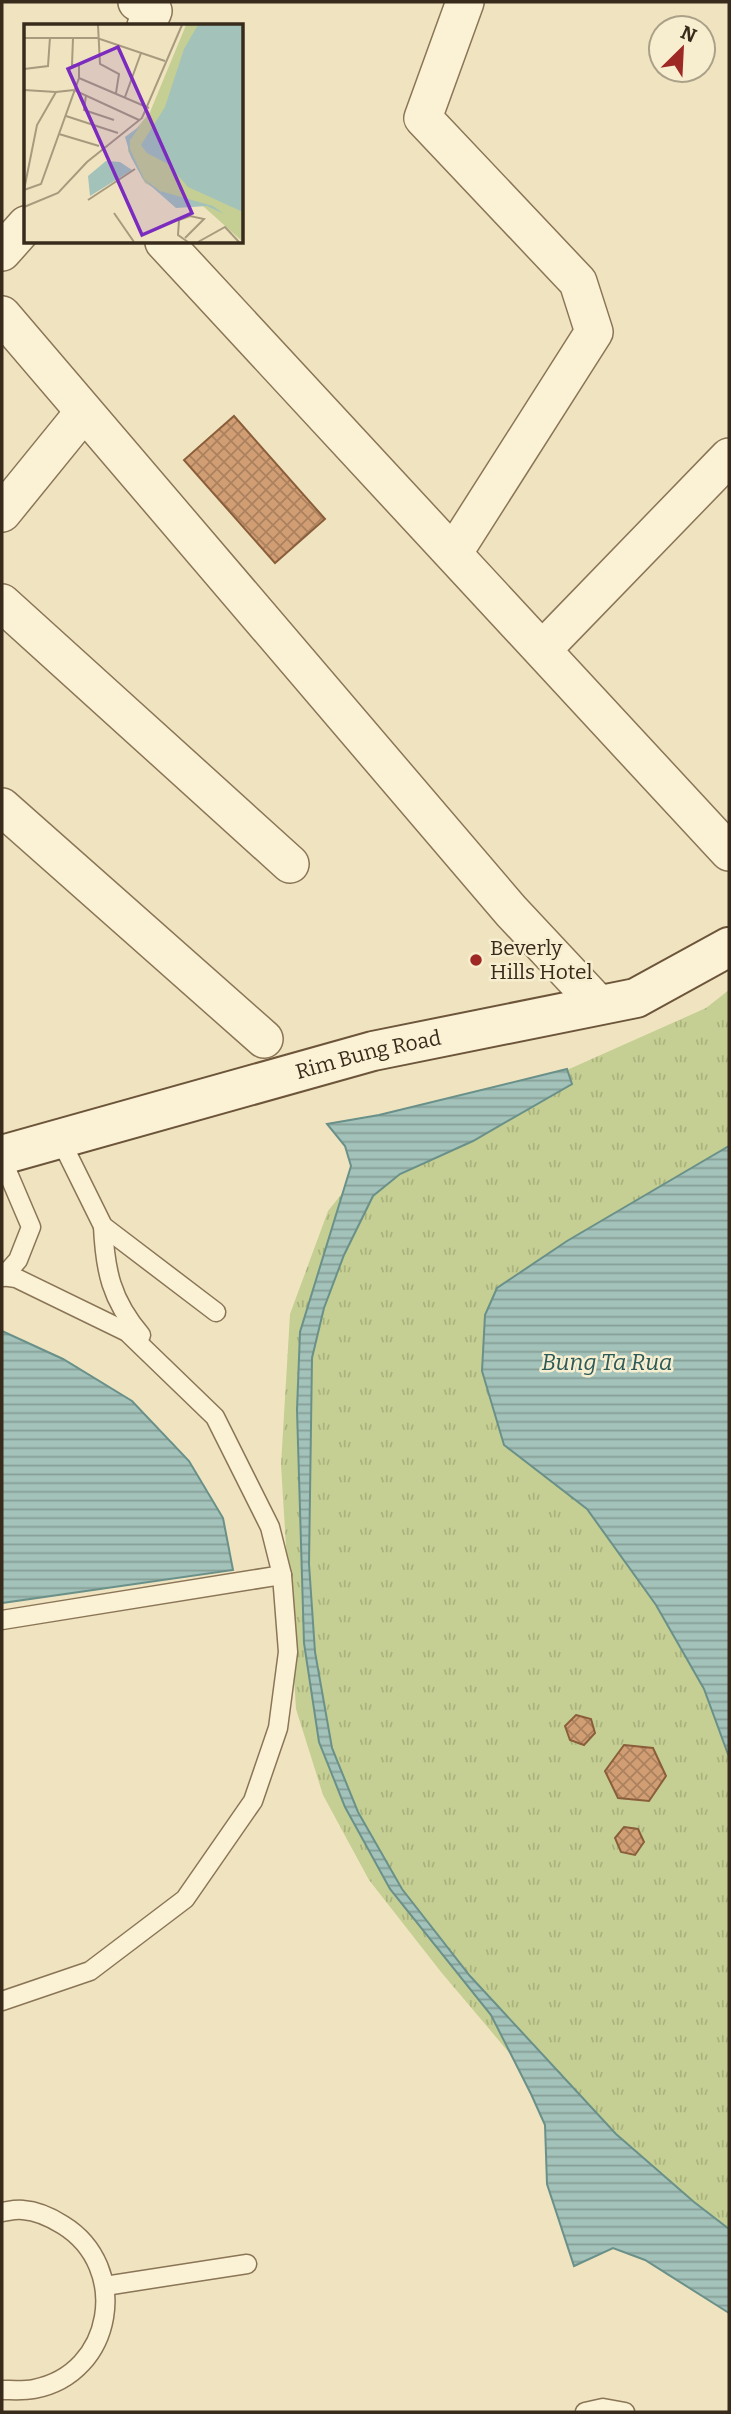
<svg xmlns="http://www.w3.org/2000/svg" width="731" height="2414" font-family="Bitter,serif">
	<defs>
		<pattern id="park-tufts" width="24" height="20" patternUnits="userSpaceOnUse" patternTransform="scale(1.75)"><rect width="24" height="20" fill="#c5cf93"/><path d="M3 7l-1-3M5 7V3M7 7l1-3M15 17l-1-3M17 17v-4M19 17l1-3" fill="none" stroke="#aab27e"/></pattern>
		<pattern id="water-rules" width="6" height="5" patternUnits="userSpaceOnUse" patternTransform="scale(1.75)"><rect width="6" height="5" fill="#a3c2ba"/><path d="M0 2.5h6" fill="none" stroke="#869e96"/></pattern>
		<pattern id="building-cross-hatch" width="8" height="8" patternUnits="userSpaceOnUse" patternTransform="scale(1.75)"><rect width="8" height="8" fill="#d19e74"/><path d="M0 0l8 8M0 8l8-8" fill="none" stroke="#ab815e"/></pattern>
	</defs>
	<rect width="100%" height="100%" fill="#f0e4c0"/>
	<polygon fill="url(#park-tufts)" points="729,990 729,2265 512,2056 441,1972 369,1880 323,1795 296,1709 281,1465 290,1314 328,1211 359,1172 484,1107 706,1008"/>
	<g fill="url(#water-rules)" stroke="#6a9189" stroke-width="2">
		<polygon points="567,1069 572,1084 473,1141 400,1174 373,1196 344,1255 324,1308 312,1358 309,1564 315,1652 332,1748 358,1812 402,1889 470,1976 616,2134 694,2202 729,2229 729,2313 645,2260 613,2248 574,2266 547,2184 545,2125 531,2094 491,2015 390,1889 345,1807 319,1742 304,1643 297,1410 300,1332 351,1166 345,1146 327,1124 379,1115"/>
		<polygon points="729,1146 729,1757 704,1689 656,1605 587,1509 504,1445 482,1371 485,1315 497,1288 567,1241"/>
		<polygon points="2,1331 63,1359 132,1401 189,1461 223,1518 233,1570 2,1603"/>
	</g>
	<g fill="url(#building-cross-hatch)" stroke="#8b5e3b" stroke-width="2">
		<polygon points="234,416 325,519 275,563 184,460"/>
		<polygon points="576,1715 591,1719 595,1733 584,1745 570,1740 565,1726"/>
		<polygon points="624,1745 653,1748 666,1776 649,1801 618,1798 605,1771"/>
		<polygon points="624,1827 638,1829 644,1842 635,1855 621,1852 615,1838"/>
	</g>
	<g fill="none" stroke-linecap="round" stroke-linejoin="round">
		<g stroke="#8a7557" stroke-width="21">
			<g id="service">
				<polyline points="60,1139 103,1226 216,1312"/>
				<polyline points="2,1159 31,1227 18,1260 3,1277"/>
				<path d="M 103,1226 C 105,1270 111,1300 141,1335"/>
				<polyline points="2,1276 16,1278 127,1332 215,1417 270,1527 282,1575 288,1652 278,1728 253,1801 185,1899 90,1971 2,2001"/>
				<polyline points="2,1620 282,1575"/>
				<path d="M 2,2212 C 9,2211 16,2209 23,2210 C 37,2211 52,2218 63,2225 C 131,2267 114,2374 34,2389 C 24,2391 12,2390 2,2390"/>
				<polyline points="105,2286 247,2264"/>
				<polyline points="585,2412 603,2408 625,2412"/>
			</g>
		</g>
		<g stroke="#8a7557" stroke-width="40">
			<g id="minor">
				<polyline points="137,2 153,11 146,26"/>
				<polyline points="164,242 729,852"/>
				<polyline points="2,252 26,225"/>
				<polyline points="2,315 511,911 599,1005"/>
				<polyline points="2,513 84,412"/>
				<polyline points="454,552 594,332 578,282 423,118 465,2"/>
				<polyline points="2,603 290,864"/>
				<polyline points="543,649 729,457"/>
				<polyline points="2,807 264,1039"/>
			</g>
		</g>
		<g stroke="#6c553a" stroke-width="42">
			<g id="secondary">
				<path id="s1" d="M 2,1155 L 373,1051 L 636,998 L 729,947"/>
			</g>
		</g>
		<use href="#service" stroke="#fbf1d4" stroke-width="18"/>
		<use href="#minor" stroke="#fbf1d4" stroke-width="37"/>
		<use href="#secondary" stroke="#fbf1d4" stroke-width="38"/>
	</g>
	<circle fill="#9d2824" stroke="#f7eed0" stroke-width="2.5" cx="476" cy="960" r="7"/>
	<g text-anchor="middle" stroke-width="5" stroke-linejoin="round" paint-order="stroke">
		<g font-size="21" fill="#392b1c" stroke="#f7eed0" text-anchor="start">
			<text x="490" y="955">Beverly<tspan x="490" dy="24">Hills Hotel</tspan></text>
		</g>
		<g font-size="21" fill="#392b1c" stroke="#f7eed0">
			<text dy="7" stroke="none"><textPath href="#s1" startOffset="380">Rim Bung Road</textPath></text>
		</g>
		<g font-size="23" font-style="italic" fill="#2b5a59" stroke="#f7eed0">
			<text x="607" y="1370">Bung Ta Rua</text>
		</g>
	</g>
	<g transform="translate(24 24)">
		<rect width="219" height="219" fill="#f0e4c0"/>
		<path d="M 162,1 L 219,1 L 219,218 L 179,182 L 151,175 L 121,159 L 104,127 L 104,115 L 126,88 Z" fill="#c5cf93"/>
		<path d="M 174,1 L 219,1 L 219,188 L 164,163 L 144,140 L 123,129 L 117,121 L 141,83 L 160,25 ZM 116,102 L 106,116 L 106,125 L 120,155 L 136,167 L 189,182 L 200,190 L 183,182 L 152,184 L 119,155 L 107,133 L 101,113 ZM 82,137 L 96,138 L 108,146 L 66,172 L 64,152 Z" fill="#a3c2ba"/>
		<path fill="none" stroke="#a79a7e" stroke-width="2" d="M 74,1 L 76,40 L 95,50 L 92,69M 0,14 L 73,14 L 141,37M 0,45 L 24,42 L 26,13M 55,54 L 125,84M 0,66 L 32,68M 62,71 L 60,86 L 90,96M 101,73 L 117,29M 42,92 L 94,109M 35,110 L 75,122M 0,166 L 13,101 L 32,68 L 50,66 L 115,96M 0,166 L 17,160 L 55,54 L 55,41 L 48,41 L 49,14M 64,176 L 111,145M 0,183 L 34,169 L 63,138 L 118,94 L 158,1M 90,189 L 110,218M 161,214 L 180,195 L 166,192 L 155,196 L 154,211 L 164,218M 174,218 L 201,203 L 215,218"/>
		<path fill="#7b2cbf" fill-opacity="0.15" stroke="#7b2cbf" stroke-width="3.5" d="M 94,23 L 168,189 L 118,211 L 44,45 Z"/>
		<rect width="219" height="219" fill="none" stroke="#392b1c" stroke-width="3.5"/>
	</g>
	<rect width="731" height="2414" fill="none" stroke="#392b1c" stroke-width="7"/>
	<g transform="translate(682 49) rotate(24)"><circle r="33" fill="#f7eed0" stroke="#aba088" stroke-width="2"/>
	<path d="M0-5L12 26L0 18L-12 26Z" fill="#9d2824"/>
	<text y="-10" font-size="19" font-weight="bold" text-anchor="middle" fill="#392b1c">N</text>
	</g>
</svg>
